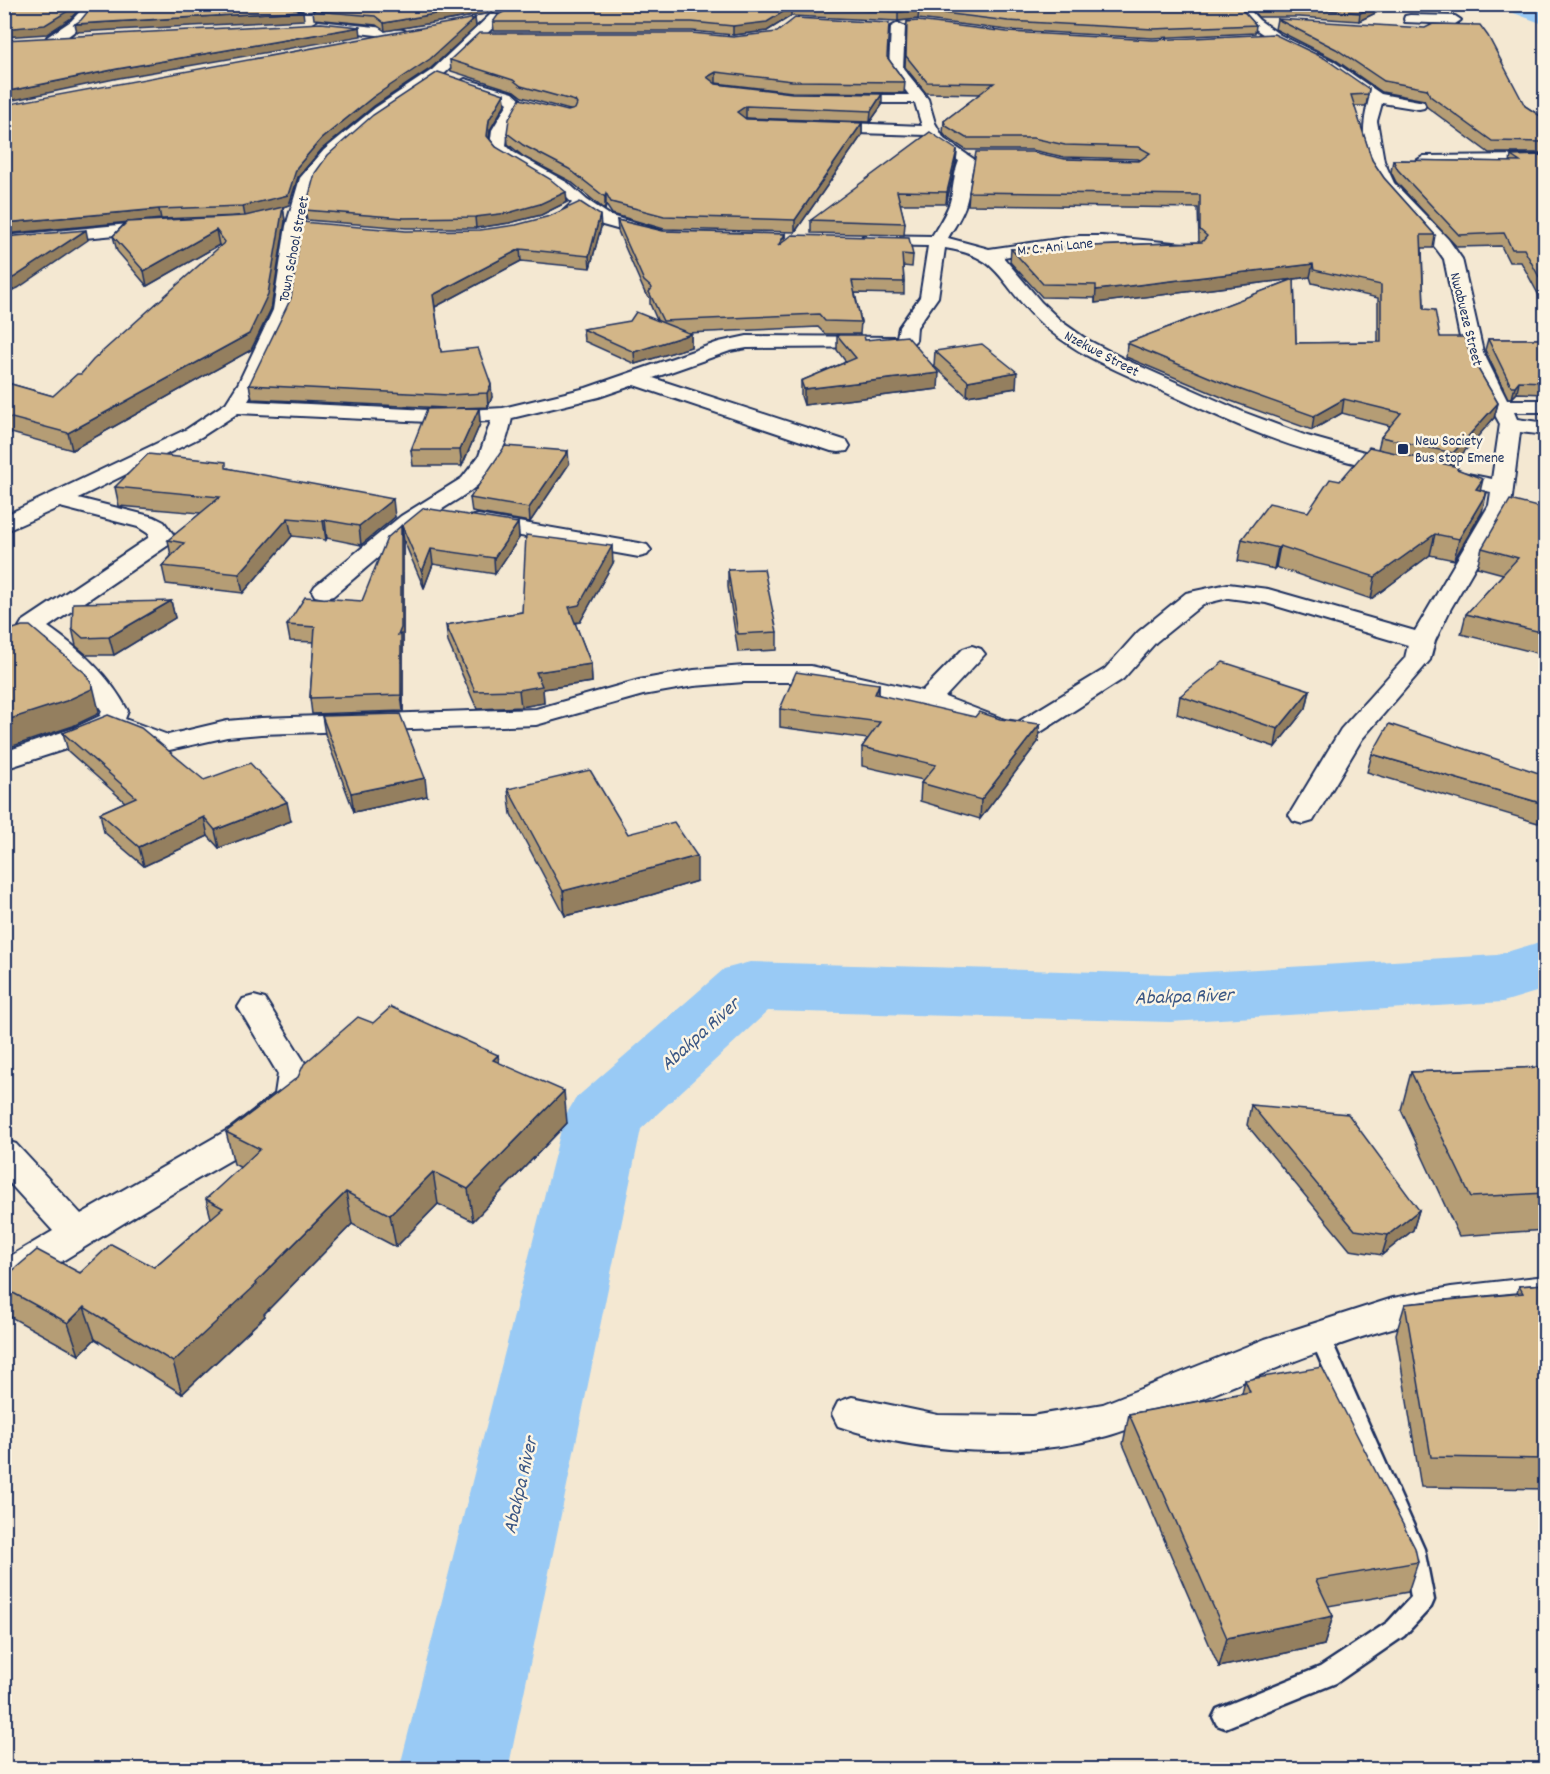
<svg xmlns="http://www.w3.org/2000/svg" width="1550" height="1774" font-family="Dekko,sans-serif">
	<rect width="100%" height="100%" fill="#f4e8d2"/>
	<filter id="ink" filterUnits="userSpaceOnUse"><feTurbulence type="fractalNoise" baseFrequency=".0167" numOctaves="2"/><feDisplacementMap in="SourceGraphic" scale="12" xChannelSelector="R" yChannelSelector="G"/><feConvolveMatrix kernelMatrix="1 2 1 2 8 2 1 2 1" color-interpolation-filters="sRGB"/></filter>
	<g filter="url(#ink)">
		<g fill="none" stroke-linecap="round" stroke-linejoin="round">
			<g fill="#99caf5" fill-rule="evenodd">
				<polygon points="1502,4 1546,5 1546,25 1506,10"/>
				<polygon points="1546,940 1546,989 1503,1002 1170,1022 768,1011 641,1129 508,1770 399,1770 564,1118 576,1098 724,969 750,962 1170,974 1497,955"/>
			</g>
			<g stroke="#1b2f5e" stroke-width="5">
				<polygon id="lane" points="1320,1329 1327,1332 1330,1337 1424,1549 1434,1600 1431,1607 1404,1636 1336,1683 1225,1728 1217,1725 1213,1717 1217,1709 1320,1667 1388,1622 1411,1597 1402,1549 1310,1337 1313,1332"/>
			</g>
			<g stroke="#1b2f5e" stroke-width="4">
				<g id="street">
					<path d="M 87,4 L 100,4 C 90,17 64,47 47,43 L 45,40 L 47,37 L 71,21 Z"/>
					<path d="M 1230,4 L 1244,4 L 1259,20 L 1280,35 L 1333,61 L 1381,94 L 1424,102 L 1426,105 L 1424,108 L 1419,109 L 1382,103 L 1377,121 L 1384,161 L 1394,183 L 1448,239 L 1462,259 L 1483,352 L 1507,400 L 1546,400 L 1546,412 L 1514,412 L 1517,419 L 1546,423 L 1546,435 L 1520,432 L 1511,505 L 1451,608 L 1435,641 L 1430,660 L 1362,739 L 1313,821 L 1303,824 L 1293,821 L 1289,815 L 1341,729 L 1405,658 L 1408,645 L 1266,603 L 1228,598 L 1203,604 L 1156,642 L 1123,679 L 1033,737 L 1023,739 L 999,735 L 920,706 L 811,682 L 744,682 L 694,686 L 643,695 L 536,725 L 261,734 L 227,737 L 165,751 L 111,731 L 94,740 L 4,769 L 4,752 L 74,728 L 100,716 L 102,711 L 81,679 L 19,627 L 22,622 L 148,538 L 149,534 L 138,527 L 60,507 L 4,532 L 4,516 L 187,429 L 226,403 L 238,384 L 273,310 L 286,226 L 300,178 L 324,150 L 375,108 L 432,70 L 490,15 L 500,15 L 501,18 L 500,21 L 442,76 L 385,114 L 334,156 L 316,179 L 302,226 L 291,310 L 258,384 L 248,401 L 450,411 L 503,408 L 586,388 L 719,342 L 747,336 L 897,337 L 899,327 L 920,297 L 928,246 L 869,245 L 863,244 L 860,240 L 863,236 L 869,235 L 932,236 C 938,226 946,214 950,202 C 954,188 953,176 959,161 L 933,145 L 927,135 L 821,132 L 813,127 L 821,122 L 922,126 L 915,103 L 842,103 L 835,99 L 842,95 L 909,95 L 889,68 L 891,27 L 898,23 L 905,27 L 903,68 L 928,99 L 935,123 L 944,139 L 975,160 C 969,176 971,187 966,203 C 963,215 954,227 948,238 L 989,249 L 1079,236 L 1102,236 L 1184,244 L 1187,248 L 1184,252 L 1178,253 L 1079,246 L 1003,257 L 1041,302 L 1062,322 L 1086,339 L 1126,360 L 1243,412 L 1307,436 L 1375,455 L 1492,479 L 1500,424 L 1470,370 L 1463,352 L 1444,259 C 1405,202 1346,182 1369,99 C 1328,58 1266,51 1230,4 ZM 945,248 C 997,256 997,277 1029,311 C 1045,329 1065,343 1086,355 C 1113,370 1141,381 1169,394 C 1217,416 1266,439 1317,453 C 1374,470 1433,480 1491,492 L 1489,505 L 1415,631 L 1268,589 L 1228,584 L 1195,591 L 1186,593 L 1138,632 L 1105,669 L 1018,722 L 1005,720 L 945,697 L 985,654 L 981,649 L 972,646 L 963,649 L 922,691 L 811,666 L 744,666 L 694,670 L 639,680 L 536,709 L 261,718 L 227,721 L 168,735 L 125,719 L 128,711 C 109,675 81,650 48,627 L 167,546 L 173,534 L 164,522 L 154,517 L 78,498 L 201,437 L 238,413 L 450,423 L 491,421 L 479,456 L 462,478 L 401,516 L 315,586 L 312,591 L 315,596 L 324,598 L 333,596 C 360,574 386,549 415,528 C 467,488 496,492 512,418 L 599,397 L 634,385 L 831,451 L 839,452 L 847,451 L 850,446 L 847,441 L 653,378 L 730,351 L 747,348 L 909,347 L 916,340 L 917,327 L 938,297 Z"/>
					<polygon points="1410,15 1455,16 1461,20 1455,24 1405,22 1404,19 1405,16"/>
					<polygon points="319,21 403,30 410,34 403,38 314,28 312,25"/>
					<path d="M 465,79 L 513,93 L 523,102 L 508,130 L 506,145 L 513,152 L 568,183 L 587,200 L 611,216 L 662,231 L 665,235 L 662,239 L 656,240 L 599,224 L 582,212 L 572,220 L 560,220 L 558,216 L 572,203 C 549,177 511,174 490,146 L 492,130 L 508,103 L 503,99 L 460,86 L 458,83 Z"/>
					<polygon points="1546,155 1546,165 1424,166 1416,161 1424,156"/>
					<polygon points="160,221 166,222 168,226 166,230 4,246 4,236"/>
					<polygon points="478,515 639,543 647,545 651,550 647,555 639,557 470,527 467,522 470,517"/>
					<polygon points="254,996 265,999 312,1074 308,1099 303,1107 255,1146 161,1200 17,1289 4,1293 4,1260 53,1231 4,1177 4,1140 16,1144 81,1214 231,1128 275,1094 278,1074 238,1007 243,999"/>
					<path d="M 1546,1276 L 1546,1306 C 1495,1312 1442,1315 1392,1328 C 1324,1347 1258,1376 1192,1403 C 1164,1414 1136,1428 1107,1436 C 1023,1460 920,1454 838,1426 L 832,1414 L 838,1402 L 852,1397 L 938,1415 L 1032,1416 L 1103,1404 L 1265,1339 L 1393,1298 L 1451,1287 Z"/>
				</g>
			</g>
			<use href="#lane" fill="#fcf5e5" fill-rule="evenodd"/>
			<use href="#street" fill="#fcf5e5" fill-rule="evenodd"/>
		</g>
		<g fill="#b59d75" stroke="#1b2f5e" stroke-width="1.5" fill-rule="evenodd">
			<polygon points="292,4 508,4 491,13 385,31 376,25 314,19 313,11 314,10"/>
			<polygon points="518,4 1237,4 1256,25 1255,33 1152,38 1007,30 918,19 898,21 791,16 767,31 733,35 692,31 494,31 493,22"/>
			<polygon points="1247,4 1394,4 1359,21 1299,17 1258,17"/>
			<path d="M 475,18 L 476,27 L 431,68 L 374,106 L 322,149 L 298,177 L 289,205 L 283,207 L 285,221 L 271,309 L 251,350 L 72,450 L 4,431 L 4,382 L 53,396 L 81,374 L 220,247 L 219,245 L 147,286 L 117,251 L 113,236 L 126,222 ZM 239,216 L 135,221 L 161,219 Z"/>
			<polygon points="1277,19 1525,106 1545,119 1545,153 1489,153 1427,107 1424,100 1382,92 1334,59 1275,29"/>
			<path d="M 907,22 L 1369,89 L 1366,106 L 1354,106 L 1372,160 L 1384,178 L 1435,235 L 1433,248 L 1422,248 L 1424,309 L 1440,337 L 1471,357 L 1498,403 L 1494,418 L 1452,465 L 1480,490 L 1482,512 L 1454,560 L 1430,555 L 1371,599 L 1276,567 L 1274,569 L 1238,561 L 1242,539 L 1308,512 L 1340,481 L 1378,449 L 1381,437 L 1390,426 L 1342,413 L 1312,430 L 1231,401 L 1126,357 L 1127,343 L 1294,279 L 1095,303 L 1095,298 L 1042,297 L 1010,262 L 1011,249 L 1199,242 L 1198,208 L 968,205 L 969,192 L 1065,159 L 1139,161 L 1140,160 L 1138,159 L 1064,157 L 1032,150 L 966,150 L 946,137 L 943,133 L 944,121 L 980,94 L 926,93 L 905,67 ZM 1310,277 L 1312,283 L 1378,298 L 1378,342 L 1296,343 L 1294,279 Z"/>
			<polygon points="887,57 905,82 904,93 792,92 716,83 715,84 882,105 870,122 745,118 862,123 862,135 795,232 664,229 612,214 606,205 605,210 570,181 524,157 508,144 507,133 570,110 522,97 514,91 451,71 450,60"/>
			<polygon points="504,94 505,104 490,130 489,138 496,147 567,202 541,215 509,223 476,228 406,228 307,220 305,210"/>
			<polygon points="957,150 956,162 946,204 900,204 905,223 904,235 811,233 811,220"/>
			<polygon points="1545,155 1545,307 1521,262 1509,262 1501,246 1457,247 1396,182 1391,172 1393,160 1510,162 1511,156"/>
			<polygon points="617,220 663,231 785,234 785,240 913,255 912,267 903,266 904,282 904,294 855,293 861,322 860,334 825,334 818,327 687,333 691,334 691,347 635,364 584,341 583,329 657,320 650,304 650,298 645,293 618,231"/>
			<polygon points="601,227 590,268 521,261 435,307 441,352 492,397 488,407 457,408 479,408 480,424 462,466 413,466 411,450 444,408 252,399 249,385 480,230"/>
			<polygon points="837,335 865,340 938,389 804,405 801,396 801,381 846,362 837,350"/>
			<polygon points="1488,339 1545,339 1545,394 1517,393 1512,398 1508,398 1485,350"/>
			<polygon points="935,351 1016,388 967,396 934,366"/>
			<polygon points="569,464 530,522 472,512 470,498"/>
			<polygon points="228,468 395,517 361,545 327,538 326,540 292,536 243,593 166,584 162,566 171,556 168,540 201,513 119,506 115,487"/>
			<polygon points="1545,509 1545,655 1461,634 1466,614 1503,574 1477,567 1482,548"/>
			<polygon points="518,523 519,538 495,574 433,564 424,588 404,541 402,526"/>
			<polygon points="401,526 403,541 403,711 312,714 310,698 314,642 290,641 287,625 362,601"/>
			<polygon points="613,563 580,622 575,623 591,664 592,682 543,689 544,703 521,707 477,709 448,642 446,625 522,612"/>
			<polygon points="728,570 777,632 777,650 738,652 728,587"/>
			<polygon points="171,601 175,618 114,655 87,655 76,646 72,628"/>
			<polygon points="879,684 879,695 1038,742 980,819 920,801 921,783 923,780 862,766 862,747 868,739 780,727 780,709"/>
			<polygon points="1310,690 1306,708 1275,747 1177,714 1180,696"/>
			<polygon points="322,716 427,796 354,812 325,734"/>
			<polygon points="63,733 204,780 291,821 219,848 208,836 144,866 104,832 100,813 125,802 68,751"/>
			<polygon points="1372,754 1544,804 1538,823 1367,772"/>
			<polygon points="508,789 628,834 697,881 651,895 565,916 511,814"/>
			<polygon points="373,1023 498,1055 499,1063 567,1123 473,1221 438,1204 396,1247 352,1224 264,1314 265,1316 182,1394 95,1339 79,1355 9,1316 4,1303 4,1278 154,1267 211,1218 206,1199 241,1168 234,1164 226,1132"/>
			<polygon points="1545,1067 1545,1230 1459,1236 1401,1110 1411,1072"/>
			<polygon points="1251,1105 1419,1210 1413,1230 1382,1255 1350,1250 1247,1125"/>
			<polygon points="1545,1284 1545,1489 1421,1487 1396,1334 1405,1304 1517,1293 1519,1286"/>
			<polygon points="1245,1380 1418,1562 1408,1592 1328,1606 1333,1616 1324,1645 1219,1667 1123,1444 1129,1414 1242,1393"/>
		</g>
		<g fill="#947f5f" stroke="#1b2f5e" stroke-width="1.5">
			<polygon points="74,4 84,4 70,19 47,34 4,37 4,29"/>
			<polygon points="491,4 508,4 491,13 385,31 384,23"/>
			<polygon points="1378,4 1394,4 1359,21 1360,13"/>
			<polygon points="791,7 791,16 767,31 733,35 733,26"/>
			<polygon points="919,10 918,19 898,21 898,12"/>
			<polygon points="303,11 304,20 77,32 75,24"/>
			<polygon points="475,18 476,27 431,68 374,106 322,149 298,177 289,205 283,207 285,221 271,309 251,350 72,450 68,433 249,334 245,216 243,206 297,167 321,139 373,97"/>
			<polygon points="360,27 361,36 119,78 4,102 4,92 117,69"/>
			<polygon points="716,72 716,83 707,88 707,77"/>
			<polygon points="504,94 505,104 490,130 488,146 487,136 489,120"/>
			<polygon points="882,94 882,105 870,122 871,111"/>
			<polygon points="746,106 746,118 737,123 737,112"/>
			<polygon points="862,123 862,135 795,232 795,220"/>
			<polygon points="957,150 956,162 946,204 947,192"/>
			<polygon points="566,192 567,202 541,215 509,223 476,228 475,217"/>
			<polygon points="606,193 606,205 605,210 605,197"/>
			<polygon points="159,209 161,219 4,234 4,223"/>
			<polygon points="600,215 601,227 590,268 589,256"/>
			<polygon points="86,230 88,240 18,288 4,294 4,282"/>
			<polygon points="216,230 219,245 147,286 144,271"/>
			<polygon points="785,234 785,246 778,246"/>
			<polygon points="520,249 521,261 435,307 433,295"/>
			<polygon points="1313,264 1310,277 1095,303 1096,290"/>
			<polygon points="691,334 691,347 635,364 634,352"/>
			<polygon points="1017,372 1016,388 967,396 968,381"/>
			<polygon points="939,373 938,389 804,405 804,389"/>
			<polygon points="1519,381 1517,393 1512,398 1515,386"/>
			<polygon points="491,384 492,397 488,407 487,393"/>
			<polygon points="1344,399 1342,413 1312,430 1314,416"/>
			<polygon points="1498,403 1494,418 1450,468 1453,453"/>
			<polygon points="479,408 480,424 462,466 460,450"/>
			<polygon points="568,451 569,464 530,522 529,508"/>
			<polygon points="1483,479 1478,500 1476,489"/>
			<polygon points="1487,492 1482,512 1454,560 1459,539"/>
			<polygon points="393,499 395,517 361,545 359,526"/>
			<polygon points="288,518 292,536 243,593 239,574"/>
			<polygon points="325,520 327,538 326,540 323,521"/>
			<polygon points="518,523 519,538 495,574 494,558"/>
			<polygon points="401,526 403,541 403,711 401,695 398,635"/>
			<polygon points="1435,534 1430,555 1371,599 1375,577"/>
			<polygon points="612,546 613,563 580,622 570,623 569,607"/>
			<polygon points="1280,546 1276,567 1274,569 1278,548"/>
			<polygon points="431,549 433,564 424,588 422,572"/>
			<polygon points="171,601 175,618 114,655 109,637"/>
			<polygon points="591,664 592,682 543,689 544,703 521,707 519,690 536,672"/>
			<polygon points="879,684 878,702 875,694"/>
			<polygon points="93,686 99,711 98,714 73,726 4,749 4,721"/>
			<polygon points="1310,690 1306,708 1275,747 1278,729"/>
			<polygon points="1040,724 1038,742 980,819 981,800"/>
			<polygon points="425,778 427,796 354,812 351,793"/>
			<polygon points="287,802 291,821 219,848 215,830"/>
			<polygon points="204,817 208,836 144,866 139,847"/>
			<polygon points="697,856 697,881 651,895 565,916 563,891"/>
			<polygon points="498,1055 502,1086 493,1060"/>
			<polygon points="564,1091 567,1123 473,1221 468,1189"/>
			<polygon points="433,1172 438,1204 396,1247 390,1215"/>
			<polygon points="346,1192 352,1224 264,1314 265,1316 182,1394 173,1362 255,1283"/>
			<polygon points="1419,1210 1413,1230 1382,1255 1388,1235"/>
			<polygon points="84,1307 95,1339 79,1355 68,1323"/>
			<polygon points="1333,1616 1324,1645 1219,1667 1227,1638"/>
		</g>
		<g fill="#d3b688" stroke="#1b2f5e" stroke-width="1.5">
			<polygon points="4,4 74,4 68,11 45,25 4,29"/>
			<polygon points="94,4 276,4 303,11 75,24 81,20"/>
			<polygon points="316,4 491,4 384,23 375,16 313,11 317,7"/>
			<polygon points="518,4 1237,4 1256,25 1153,29 1008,21 919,10 898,12 791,7 767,22 733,26 692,22 493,22 498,15"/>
			<polygon points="1256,4 1378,4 1360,13 1300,8 1259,8"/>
			<polygon points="475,18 430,59 373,97 321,139 297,167 288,195 243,206 159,209 4,223 4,105"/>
			<polygon points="795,18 889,23 887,57 905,82 792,81 716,72 707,77 716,84 792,93 882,94 871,111 746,106 737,112 746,119 862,123 795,220 664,216 611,202 606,193 605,197 569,169 523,145 507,133 509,119 520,99 568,111 575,109 577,104 575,101 521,86 513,80 450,60 479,33 692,33 733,37 777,32"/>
			<polygon points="1277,19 1425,28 1433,24 1480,25 1488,36 1525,106 1545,119 1545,142 1492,141 1430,96 1427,89 1384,81 1336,49"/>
			<polygon points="918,21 1007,32 1153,40 1274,34 1324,58 1369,89 1368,94 1351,95 1372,160 1384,178 1435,235 1421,235 1424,309 1435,310 1440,337 1464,337 1471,357 1498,403 1453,453 1381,437 1401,413 1344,399 1314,416 1233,387 1127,343 1294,279 1296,343 1381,342 1381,285 1314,270 1313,264 1096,290 1096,285 1043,284 1011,249 1202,242 1207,236 1200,230 1200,195 969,192 976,152 1033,152 1065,159 1139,161 1150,153 1139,147 1065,145 1033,138 966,138 946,126 944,121 994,83 927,82 906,56 907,22"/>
			<polygon points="321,23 360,27 117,69 4,92 4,40"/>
			<polygon points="438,72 504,94 489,120 487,136 496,147 550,179 566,192 540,204 508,213 475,217 404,218 305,210 315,173 328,155 373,115"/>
			<polygon points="930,132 957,150 947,192 897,191 905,223 811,220"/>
			<polygon points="1545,155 1545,288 1524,249 1512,249 1504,233 1459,235 1398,170 1393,160 1520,162 1511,156"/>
			<polygon points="580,202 600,215 589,256 520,249 433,295 441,352 478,348 491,384 487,393 448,395 249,385 291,298 302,222 406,231 480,230 516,225 550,216"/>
			<polygon points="283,207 268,294 249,334 68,433 4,416 4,382 53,396 77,374 81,374 93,360 225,242 216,230 144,271 113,236 127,222 245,216"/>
			<polygon points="617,220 663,231 785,234 778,246 792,235 909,238 913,255 902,254 904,282 852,281 861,322 825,321 819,314 663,321 649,292 652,288 644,281"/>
			<polygon points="86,230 15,277 4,282 4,237"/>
			<polygon points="636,312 691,334 634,352 583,329 630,321"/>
			<polygon points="837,335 864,335 865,340 907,336 939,373 804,389 801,381 856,358"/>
			<polygon points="1488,339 1545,339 1545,382 1519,381 1515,386 1511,386"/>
			<polygon points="982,344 1017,372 968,381 935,351"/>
			<polygon points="479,408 460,450 411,450 427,409"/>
			<polygon points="505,446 568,451 529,508 470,498"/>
			<polygon points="1369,447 1458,467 1457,469 1483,479 1476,489 1487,492 1459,539 1435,534 1375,577 1280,546 1278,548 1242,539 1269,503 1308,512 1330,479 1340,481"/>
			<polygon points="148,454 226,462 226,468 393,499 359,526 325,520 323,521 288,518 239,574 162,566 184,543 168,540 220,497 115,487"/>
			<polygon points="1510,500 1545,509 1545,633 1466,614 1518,558 1482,548"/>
			<polygon points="424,508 518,523 494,558 431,549 422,572 402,526"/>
			<polygon points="401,526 401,628 398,635 401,634 401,695 310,698 315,627 287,625 305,597 362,601 387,538"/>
			<polygon points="526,535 612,546 579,605 569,607 591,664 536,672 542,686 519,690 475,691 446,625 522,612"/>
			<polygon points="764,569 777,632 738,634 728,570"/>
			<polygon points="171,601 109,637 83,638 72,628 73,603"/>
			<polygon points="22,626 30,626 85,673 93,686 92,689 66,701 4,721 4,632"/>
			<polygon points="1223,662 1310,690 1278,729 1180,696"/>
			<polygon points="796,672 879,684 875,694 975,717 979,712 1000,719 1040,724 981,800 921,783 936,765 862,747 880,722 780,709"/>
			<polygon points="400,714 425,778 351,793 322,716"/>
			<polygon points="108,715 141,728 204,780 250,763 287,802 215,830 204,817 139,847 100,813 136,797 63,733"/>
			<polygon points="1389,724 1545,775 1545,790 1544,804 1372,754"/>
			<polygon points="590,770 628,834 674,822 697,856 649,869 563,891 508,789"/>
			<polygon points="391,1007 498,1055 493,1060 564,1091 468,1189 433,1172 390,1215 346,1192 255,1283 257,1284 173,1362 84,1307 68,1323 4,1288 4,1278 37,1250 80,1273 111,1244 154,1267 223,1208 206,1199 260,1149 226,1132 298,1077 304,1064 358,1017 373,1023"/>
			<polygon points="1545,1067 1545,1193 1471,1197 1411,1072"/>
			<polygon points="1251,1105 1348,1114 1419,1210 1388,1235 1355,1230"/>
			<polygon points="1545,1284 1545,1459 1431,1457 1405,1304 1523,1293 1519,1286"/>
			<polygon points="1322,1367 1415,1548 1418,1562 1316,1580 1333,1616 1227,1638 1129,1414 1250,1392 1245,1380"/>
		</g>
	</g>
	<rect fill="#1b2f5e" stroke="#fcf5e5" stroke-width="2" x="1397" y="443" width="12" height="12" rx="3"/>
	<g text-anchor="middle" stroke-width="5" stroke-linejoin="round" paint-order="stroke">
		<g font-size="15" fill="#1b2f5e" stroke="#fcf5e5">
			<text transform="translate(1055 246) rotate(-6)" y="5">M. C. Ani Lane</text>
			<text transform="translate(293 249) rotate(-79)" y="5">Town School Street</text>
			<text transform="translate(1467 319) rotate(76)" y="5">Nwabueze Street</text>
			<text transform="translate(1102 353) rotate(28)" y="5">Nzekwe Street</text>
		</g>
		<g font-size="15" fill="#1b2f5e" stroke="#fcf5e5" text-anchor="start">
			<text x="1415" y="445">New Society<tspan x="1415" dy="17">Bus stop Emene</tspan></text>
		</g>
		<g font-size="20" font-style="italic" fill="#3a5684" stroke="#fcf5e5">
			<text transform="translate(1184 995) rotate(-2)" y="7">Abakpa River</text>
			<text transform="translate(699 1033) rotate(-42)" y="7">Abakpa River</text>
			<text transform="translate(519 1485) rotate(-77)" y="7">Abakpa River</text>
		</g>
	</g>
	<rect width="1550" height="1774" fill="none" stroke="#fcf5e5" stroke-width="24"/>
	<rect x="12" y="12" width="1526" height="1750" fill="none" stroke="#1b2f5e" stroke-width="2" filter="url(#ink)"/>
</svg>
